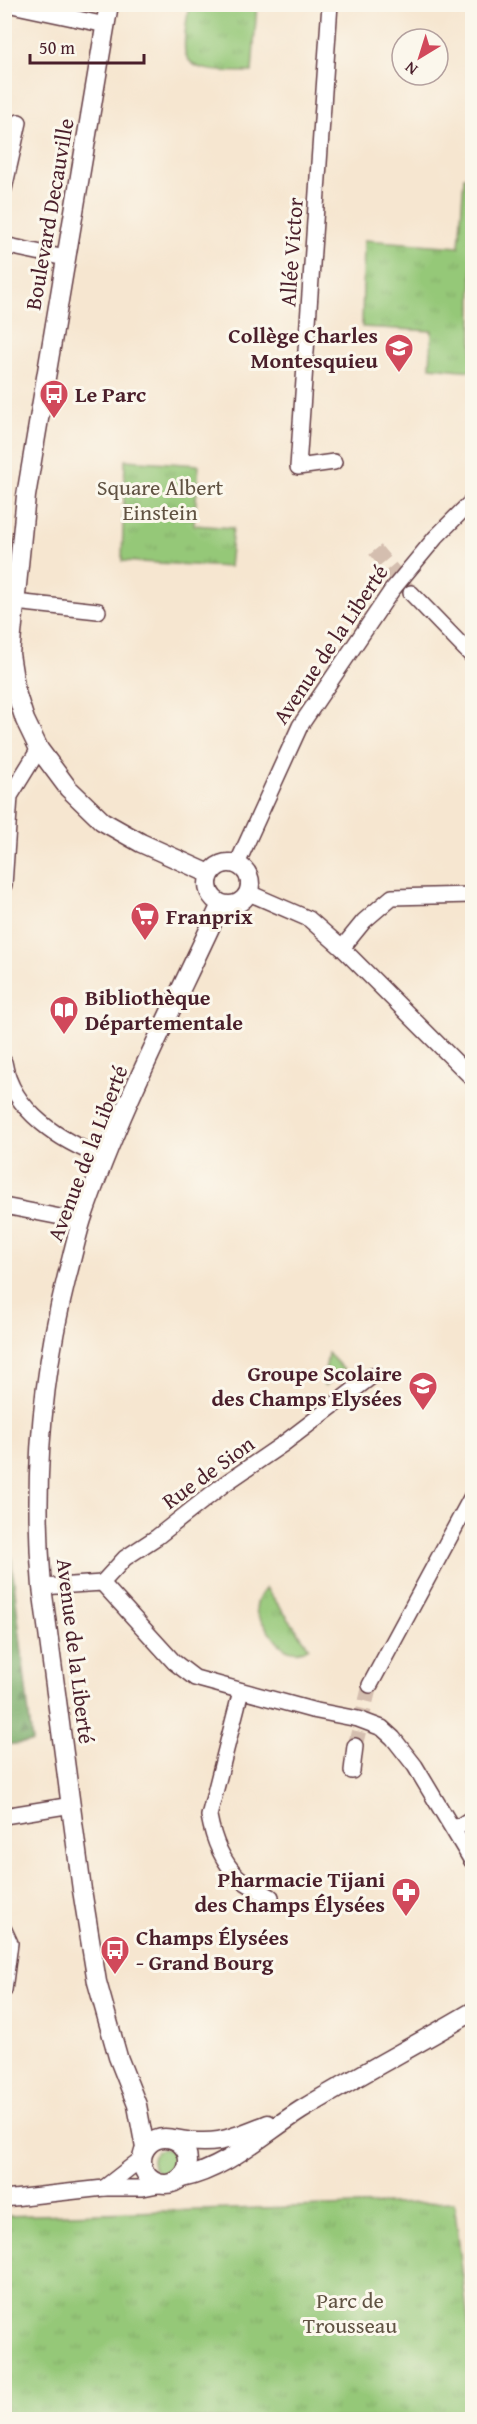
<svg xmlns="http://www.w3.org/2000/svg" width="477" height="2424" font-family="'Gentium Book Plus',serif">
	<defs>
		<pattern id="forest-firs" width="22" height="20" patternUnits="userSpaceOnUse" patternTransform="scale(1.5)"><rect width="22" height="20" fill="#78ac68"/><path d="M5 1l3.5 6h-7zM16 11l3.5 6h-7z" fill="#648b56"/></pattern>
		<pattern id="park-tufts" width="24" height="20" patternUnits="userSpaceOnUse" patternTransform="scale(1.5)"><rect width="24" height="20" fill="#95c878"/><path d="M3 7l-1-3M5 7V3M7 7l1-3M15 17l-1-3M17 17v-4M19 17l1-3" fill="none" stroke="#82ab68"/></pattern>
	</defs>
	<rect width="100%" height="100%" fill="#fbf7ec"/>
	<filter id="ink" filterUnits="userSpaceOnUse"><feTurbulence type="fractalNoise" baseFrequency=".0167" numOctaves="2"/><feDisplacementMap in="SourceGraphic" scale="12" xChannelSelector="R" yChannelSelector="G"/><feConvolveMatrix kernelMatrix="1 2 1 2 8 2 1 2 1" color-interpolation-filters="sRGB"/></filter>
	<filter id="wash" filterUnits="userSpaceOnUse"><feTurbulence type="fractalNoise" baseFrequency=".008" numOctaves="4" result="noise"/><feDisplacementMap in="SourceGraphic" scale="24" xChannelSelector="R" yChannelSelector="G"/><feGaussianBlur stdDeviation="1.35" result="paint"/><feColorMatrix in="noise" values="0 0 0 0 0 0 0 0 0 0 0 0 0 0 0 0 0 1.4 0 .05"/><feComposite in="paint" operator="in"/></filter>
	<g filter="url(#wash)">
		<rect width="100%" height="100%" fill="#f6e6d0"/>
		<g fill="#95c878" stroke="#707452" stroke-width="1.5">
			<polygon points="328,1353 344,1370 325,1386 323,1384"/>
			<circle cx="164" cy="2161" r="12"/>
		</g>
		<polygon fill="url(#forest-firs)" stroke="#61664a" stroke-width="1.5" points="11,1555 32,1742 5,1745 4,1556"/>
		<g fill="url(#park-tufts)" stroke="#707452" stroke-width="1.5">
			<path d="M 189,5 L 257,5 L 252,72 C 233,71 190,76 185,52 C 183,38 187,19 189,5 Z"/>
			<polygon points="464,177 472,178 472,371 430,367 432,331 362,327 364,240 459,247"/>
			<polygon points="125,460 199,465 194,525 233,528 229,567 122,561"/>
			<path d="M 266,1588 L 309,1647 C 290,1659 279,1645 268,1630 C 265,1625 259,1619 257,1614 C 254,1605 260,1595 266,1588 Z"/>
			<polygon points="454,2202 472,2354 472,2419 5,2419 5,2216"/>
		</g>
	</g>
	<g filter="url(#ink)">
		<g fill="none" stroke-linecap="round" stroke-linejoin="round">
			<g stroke="#d4beaf" stroke-width="15" stroke-dasharray="15 8" stroke-linecap="butt">
				<polyline points="375,550 411,593"/>
				<polyline points="355,1746 370,1685"/>
			</g>
			<g stroke="#643d44" stroke-width="18">
				<g id="minor">
					<polyline points="7,4 106,25"/>
					<polyline points="330,4 298,467 334,462"/>
					<polyline points="4,189 19,122"/>
					<polyline points="4,245 65,258"/>
					<polyline points="411,593 472,656"/>
					<polyline points="15,602 98,611"/>
					<polyline points="237,864 300,726 392,590 436,537 472,501"/>
					<polyline points="4,885 10,796 39,749"/>
					<polyline points="249,893 309,919 342,948 472,1078"/>
					<polyline points="342,948 364,921 392,897 472,895"/>
					<path d="M 4,1062 C 12,1112 62,1142 105,1158"/>
					<polyline points="4,1206 81,1221"/>
					<polyline points="102,1583 125,1558 157,1537 223,1485 283,1444 372,1376"/>
					<polyline points="42,1587 102,1583 174,1662 195,1678 312,1710 358,1719 382,1728 393,1738 415,1766 472,1861"/>
					<polyline points="370,1685 472,1496"/>
					<path d="M 241,1691 L 209,1816 C 213,1838 222,1861 238,1877 C 247,1885 261,1891 271,1897"/>
					<polyline points="352,1771 355,1746"/>
					<polyline points="4,1816 72,1805"/>
					<polyline points="455,1829 472,1818"/>
					<polyline points="4,1930 10,1943 4,1990"/>
					<polyline points="104,2188 141,2159"/>
					<polyline points="4,2199 104,2188 143,2188 163,2184"/>
				</g>
			</g>
			<g stroke="#643d44" stroke-width="21">
				<g id="tertiary">
					<polyline points="109,4 26,496 10,654 16,692 25,720 39,749 68,788 102,821 141,843 210,874"/>
					<circle cx="229" cy="884" r="21"/>
					<circle cx="165" cy="2161" r="23"/>
					<path d="M 175,2139 C 216,2147 230,2139 268,2124"/>
					<path d="M 145,2148 L 137,2105 L 118,2057 L 97,1982 L 82,1890 L 42,1587 C 33,1482 41,1379 67,1276 C 72,1258 76,1238 82,1219 C 119,1111 173,1008 221,904"/>
					<path d="M 182,2178 C 226,2169 263,2134 301,2110 C 357,2076 416,2045 472,2012"/>
				</g>
			</g>
			<use href="#minor" stroke="#fff" stroke-width="15"/>
			<use href="#tertiary" stroke="#fff" stroke-width="18"/>
		</g>
	</g>
	<defs>
		<g id="school-pin" transform="scale(1.5)"><path d="M0 17L-7.5 6A9.5 9.5 0 1 1 7.5 6Z" fill="#d1495b" stroke="#fbf7ec"/><path d="M0-5L7-2L0 1L-7-2ZM-4 1L0 2.5L4 1V4Q0 6-4 4Z" fill="#fff"/></g>
		<g id="bus-pin" transform="scale(1.5)"><path d="M0 17L-7.5 6A9.5 9.5 0 1 1 7.5 6Z" fill="#d1495b" stroke="#fbf7ec"/><path d="M-5-6H5V4H4V6H2V4H-2V6H-4V4H-5ZM-3.5-4V0h7V-4ZM-3.5 1.2v1.5H-2V1.2ZM2 1.2v1.5H3.5V1.2Z" fill="#fff"/></g>
		<g id="supermarket-pin" transform="scale(1.5)"><path d="M0 17L-7.5 6A9.5 9.5 0 1 1 7.5 6Z" fill="#d1495b" stroke="#fbf7ec"/><path d="M-6-5.5h2.5l.6 2H6L4.5 2H-2.5L-4.4-4H-6ZM-1.5 3.2a1.3 1.3 0 1 0 .1 0ZM3 3.2a1.3 1.3 0 1 0 .1 0Z" fill="#fff"/></g>
		<g id="library-pin" transform="scale(1.5)"><path d="M0 17L-7.5 6A9.5 9.5 0 1 1 7.5 6Z" fill="#d1495b" stroke="#fbf7ec"/><path d="M-6-4Q-3-5.5-.7-3.5V5Q-3 3-6 4ZM6-4Q3-5.5 .7-3.5V5Q3 3 6 4Z" fill="#fff"/></g>
		<g id="pharmacy-pin" transform="scale(1.5)"><path d="M0 17L-7.5 6A9.5 9.5 0 1 1 7.5 6Z" fill="#d1495b" stroke="#fbf7ec"/><path d="M-2-6h4v4h4v4h-4v4h-4v-4h-4v-4h4Z" fill="#fff"/></g>
	</defs>
	<g fill-rule="evenodd">
		<use href="#school-pin" x="399" y="348"/>
		<use href="#bus-pin" x="54" y="394"/>
		<use href="#supermarket-pin" x="145" y="916"/>
		<use href="#library-pin" x="64" y="1010"/>
		<use href="#school-pin" x="423" y="1386"/>
		<use href="#pharmacy-pin" x="406" y="1892"/>
		<use href="#bus-pin" x="115" y="1950"/>
	</g>
	<g text-anchor="middle" stroke-width="6" stroke-linejoin="round" paint-order="stroke">
		<g font-size="22" fill="#4a1f2b" stroke="#fbf7ec">
			<text transform="translate(49 214) rotate(-80)" y="8">Boulevard Decauville</text>
			<text transform="translate(291 252) rotate(-86)" y="8">Allée Victor</text>
			<text transform="translate(330 644) rotate(-56)" y="8">Avenue de la Liberté</text>
			<text transform="translate(87 1153) rotate(-69)" y="8">Avenue de la Liberté</text>
			<text transform="translate(208 1472) rotate(-36)" y="8">Rue de Sion</text>
			<text transform="translate(76 1651) rotate(83)" y="8">Avenue de la Liberté</text>
		</g>
		<g font-size="22" font-weight="bold" fill="#4a1f2b" stroke="#fbf7ec" text-anchor="start">
			<text x="378" y="343" text-anchor="end">Collège Charles<tspan x="378" dy="25">Montesquieu</tspan></text>
			<text x="75" y="402">Le Parc</text>
			<text x="166" y="924">Franprix</text>
			<text x="85" y="1005">Bibliothèque<tspan x="85" dy="25">Départementale</tspan></text>
			<text x="402" y="1381" text-anchor="end">Groupe Scolaire<tspan x="402" dy="25">des Champs Elysées</tspan></text>
			<text x="385" y="1887" text-anchor="end">Pharmacie Tijani<tspan x="385" dy="25">des Champs Élysées</tspan></text>
			<text x="136" y="1945">Champs Élysées<tspan x="136" dy="25">- Grand Bourg</tspan></text>
		</g>
		<g font-size="22" fill="#605242" stroke="#fbf7ec">
			<text x="160" y="495">Square Albert<tspan x="160" dy="25">Einstein</tspan></text>
			<text x="350" y="2308">Parc de<tspan x="350" dy="25">Trousseau</tspan></text>
		</g>
	</g>
	<rect width="477" height="2424" fill="none" stroke="#fbf7ec" stroke-width="24"/>
	<g transform="translate(420 57) rotate(218)"><circle r="28" fill="#fbf7ec" stroke="#b4a19f" stroke-width="1.5"/>
	<path d="M0-4.5L10 22L0 15L-10 22Z" fill="#d1495b"/>
	<text y="-9" font-size="16" font-weight="bold" text-anchor="middle" fill="#4a1f2b">N</text>
	</g>
	<path d="M30 54v9h114v-9" fill="none" stroke="#4a1f2b" stroke-width="3"/>
	<text x="39" y="54" font-size="18" fill="#4a1f2b" stroke="#fbf7ec" stroke-width="4.5" paint-order="stroke">50 m</text>
</svg>
